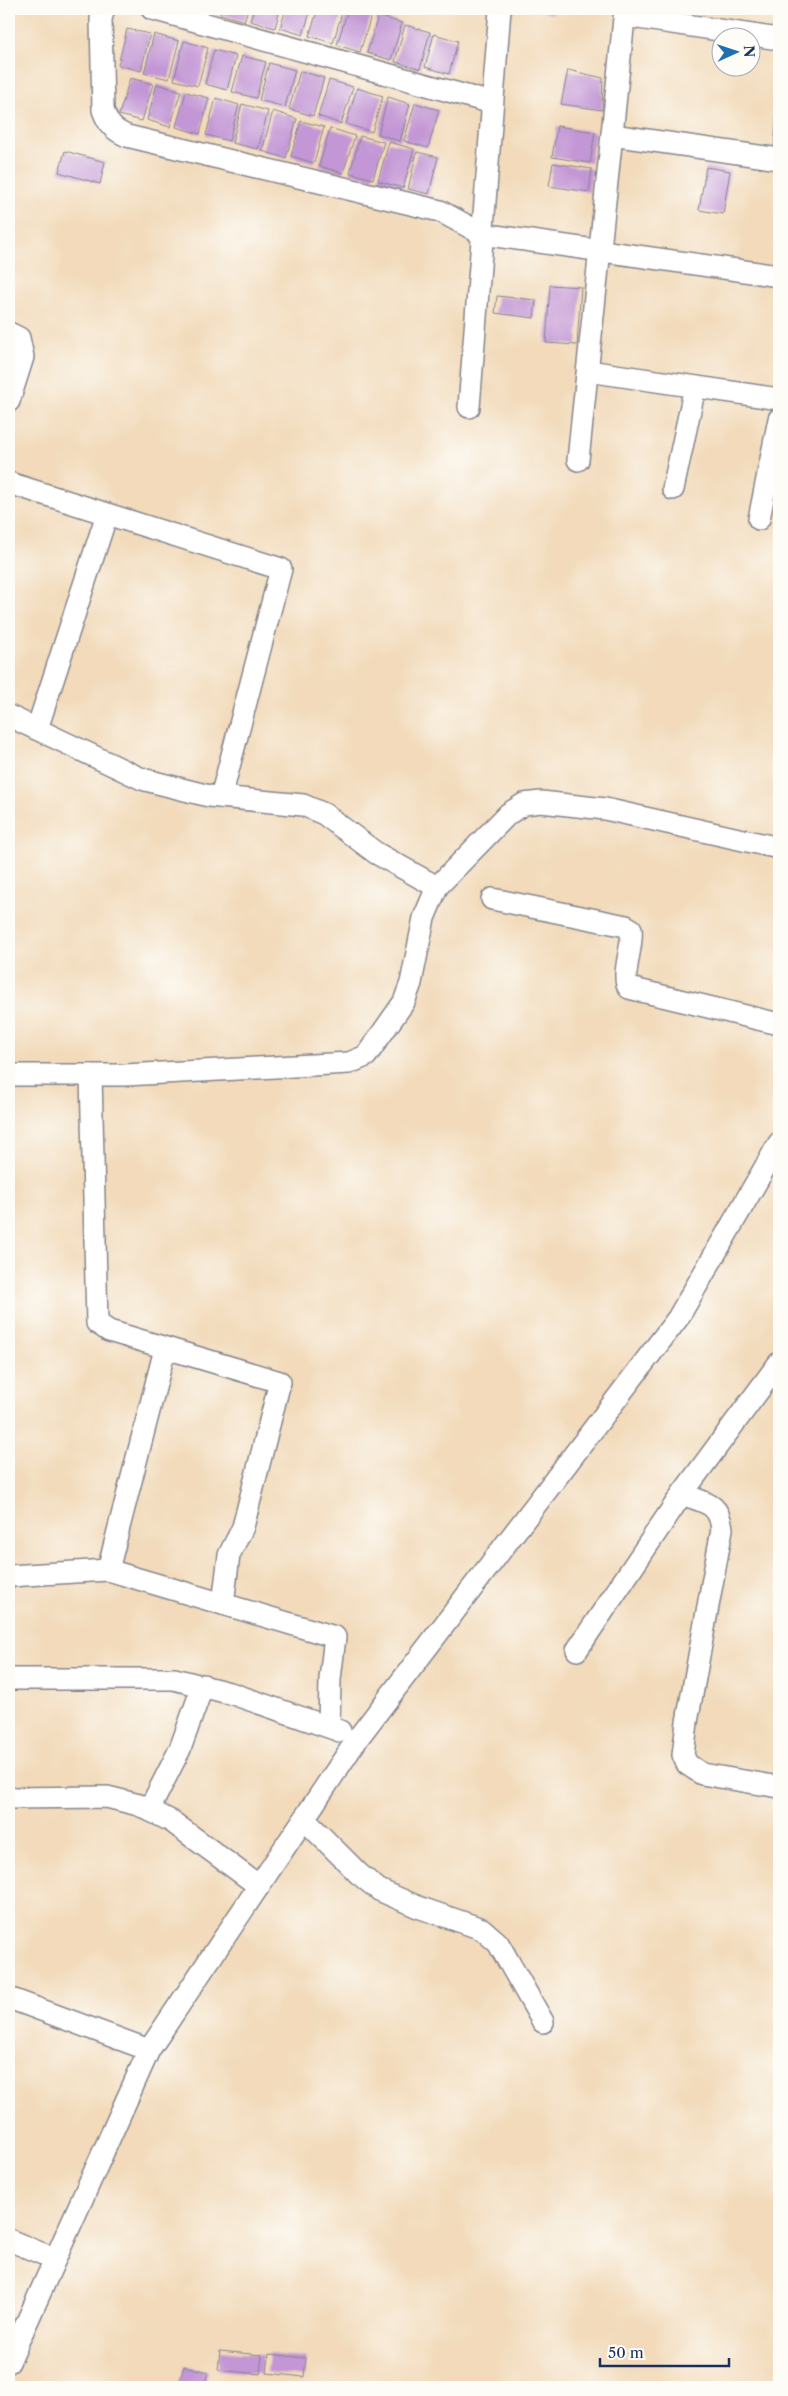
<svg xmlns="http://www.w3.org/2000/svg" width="788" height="2396" font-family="'Libre Caslon Text',serif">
	<rect width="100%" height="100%" fill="#fdfcf7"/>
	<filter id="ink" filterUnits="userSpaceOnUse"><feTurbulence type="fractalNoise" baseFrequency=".02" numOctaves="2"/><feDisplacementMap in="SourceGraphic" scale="10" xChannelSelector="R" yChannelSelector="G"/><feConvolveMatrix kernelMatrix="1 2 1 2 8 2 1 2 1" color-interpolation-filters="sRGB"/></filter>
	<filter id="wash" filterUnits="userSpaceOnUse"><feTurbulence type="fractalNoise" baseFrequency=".0096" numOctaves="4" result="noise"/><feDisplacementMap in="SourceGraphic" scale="20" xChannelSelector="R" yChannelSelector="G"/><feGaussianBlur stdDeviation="1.12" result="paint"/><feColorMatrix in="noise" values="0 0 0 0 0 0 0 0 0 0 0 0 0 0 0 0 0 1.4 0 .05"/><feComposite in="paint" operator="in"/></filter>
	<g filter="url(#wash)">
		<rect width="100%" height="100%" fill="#f2daba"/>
		<g id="blocks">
			<g fill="#c396d5">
				<polygon points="221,9 248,9 244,21 220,14"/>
				<polygon points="254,9 280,9 275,28 250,21"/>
				<polygon points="286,9 311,9 303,35 280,28"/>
				<polygon points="318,9 343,9 333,43 309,36"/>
				<polygon points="348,9 371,16 360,52 337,45"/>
				<polygon points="534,9 554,9 552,14"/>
				<polygon points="378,16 402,23 391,60 367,53"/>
				<polygon points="405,25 430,32 420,69 395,62"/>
				<polygon points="127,29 150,34 141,71 118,65"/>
				<polygon points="154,34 179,41 169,79 144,73"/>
				<polygon points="434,34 458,41 449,74 425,67"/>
				<polygon points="184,41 208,48 198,86 174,80"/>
				<polygon points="214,50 236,56 227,90 205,84"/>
				<polygon points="242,56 266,62 256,98 232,92"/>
				<polygon points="269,63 295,70 285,107 259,100"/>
				<polygon points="568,70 603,78 602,110 561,104"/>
				<polygon points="300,71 324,78 313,116 289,109"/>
				<polygon points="130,78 153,84 142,121 119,115"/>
				<polygon points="329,80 353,87 341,124 318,116"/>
				<polygon points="157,84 181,91 170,127 147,120"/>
				<polygon points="357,88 383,96 372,132 346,124"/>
				<polygon points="186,92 209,98 200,134 176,127"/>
				<polygon points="388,97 410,104 400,141 378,134"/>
				<polygon points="216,98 239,105 229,141 206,135"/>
				<polygon points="415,103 439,110 428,148 404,141"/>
				<polygon points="242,104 268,111 258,149 232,143"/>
				<polygon points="777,106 779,107 779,151 774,151"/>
				<polygon points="273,111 297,119 286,158 262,151"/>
				<polygon points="301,121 324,127 314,163 291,156"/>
				<polygon points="557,126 595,132 590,163 552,157"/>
				<polygon points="330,128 355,136 343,173 319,166"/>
				<polygon points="360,136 384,142 373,179 350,173"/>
				<polygon points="389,142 414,149 403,188 378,181"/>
				<polygon points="65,151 105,162 100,184 59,172"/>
				<polygon points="417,152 438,157 429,194 408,189"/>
				<polygon points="553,163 592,169 589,192 549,186"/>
				<polygon points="706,167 730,171 723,214 699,210"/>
				<polygon points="550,285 581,287 577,345 546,343"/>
				<polygon points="497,296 536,300 534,318 495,313"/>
				<polygon points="220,2351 262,2355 260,2374 218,2370"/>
				<polygon points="269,2354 306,2358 304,2377 267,2373"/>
				<polygon points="184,2366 208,2372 204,2387 178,2387"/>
			</g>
		</g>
	</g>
	<g filter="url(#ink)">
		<use href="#blocks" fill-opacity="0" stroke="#86848c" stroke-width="1"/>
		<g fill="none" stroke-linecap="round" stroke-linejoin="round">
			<g stroke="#86848c" stroke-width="24">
				<g id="minor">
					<path d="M 104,9 L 101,19 L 103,110 C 108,124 113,130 127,136 L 440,211 L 482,234 L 779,276"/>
					<polyline points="152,9 492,103"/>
					<polyline points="625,16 779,39"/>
					<polyline points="612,135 779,159"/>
					<polyline points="9,333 19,338 23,357 9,401"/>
					<polyline points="588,371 779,399"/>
					<polyline points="469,407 500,9"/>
					<polyline points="578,460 625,9"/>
					<polyline points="9,483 281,569 221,797"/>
					<polyline points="673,489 695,387"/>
					<polyline points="759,519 779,419"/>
					<polyline points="9,716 142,779 209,796 303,805 324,814 376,853 437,887"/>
					<polyline points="37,729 107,514"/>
					<path d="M 492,899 L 626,926 L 631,929 C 634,945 620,977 629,988 L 779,1024"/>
					<polyline points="9,1075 125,1075 349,1063 366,1056 404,1002 411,983 424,918 437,887 508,814 524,804 541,802 605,809 779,848"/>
					<polyline points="91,1075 97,1323 109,1331 280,1382 243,1527 229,1555 223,1604"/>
					<path d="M 682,1494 C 705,1503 719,1502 722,1529 L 687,1722 L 683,1755 L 687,1764 L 702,1774 L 779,1787"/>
					<polyline points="108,1570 165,1349"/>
					<polyline points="9,1576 108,1570 335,1637 330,1679 329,1726"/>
					<polyline points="577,1650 682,1494 779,1363"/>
					<polyline points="9,1679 174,1679 233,1694 340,1731"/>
					<polyline points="9,1798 107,1797 139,1805 171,1821 259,1886"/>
					<polyline points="149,1810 180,1749 203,1685"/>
					<polyline points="304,1819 359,1874 379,1890 418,1907 482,1929 498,1943 543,2022"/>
					<polyline points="9,1998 149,2050"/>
					<polyline points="9,2240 55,2259"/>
					<polyline points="9,2362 149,2050 358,1738 678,1318 779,1143"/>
				</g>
			</g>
			<use href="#minor" stroke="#fff" stroke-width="21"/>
		</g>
	</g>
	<rect width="788" height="2396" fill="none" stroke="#fdfcf7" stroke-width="30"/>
	<g transform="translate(736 52) rotate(87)"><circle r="24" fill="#fdfcf7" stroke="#a3aaba"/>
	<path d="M0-4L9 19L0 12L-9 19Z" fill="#1f6fb2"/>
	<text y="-8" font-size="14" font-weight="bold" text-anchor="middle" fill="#1b2f5e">N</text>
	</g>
	<path d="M600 2358v8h129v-8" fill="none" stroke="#1b2f5e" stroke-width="2.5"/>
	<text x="608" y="2358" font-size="15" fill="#1b2f5e" stroke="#fdfcf7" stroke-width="4" paint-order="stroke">50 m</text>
</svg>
